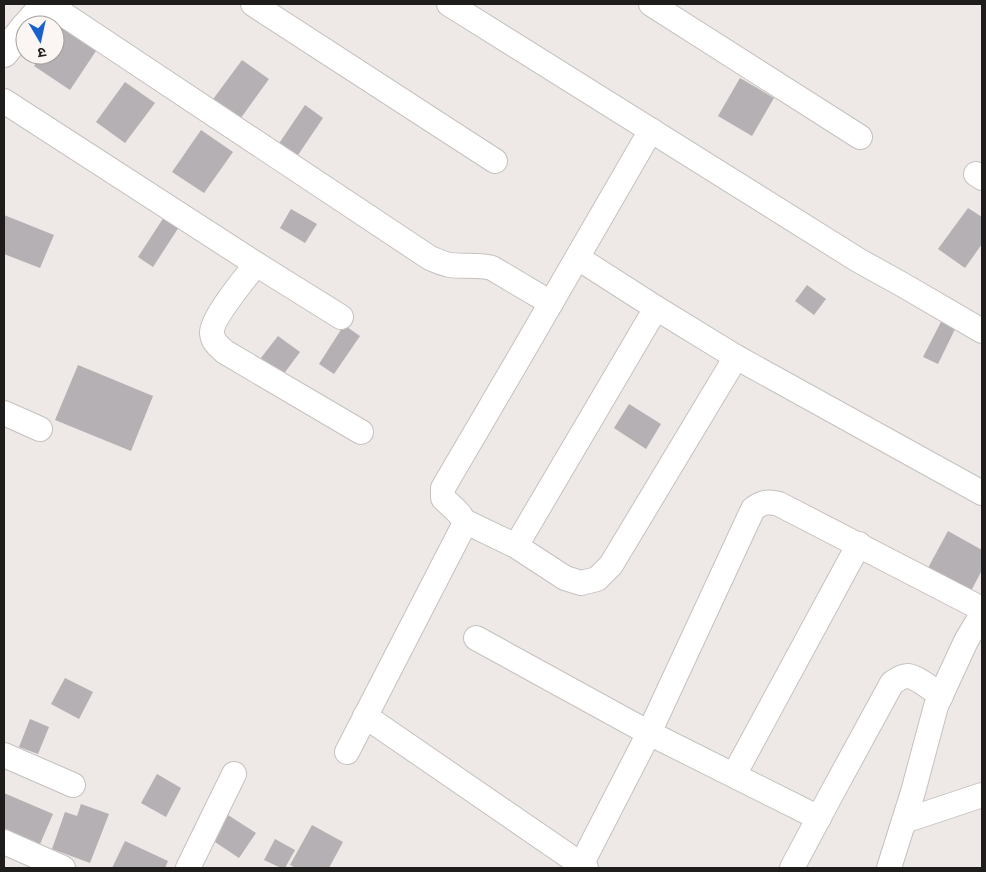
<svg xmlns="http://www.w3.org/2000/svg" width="986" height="872" font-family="Commissioner,'Noto Sans Devanagari',sans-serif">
	<rect width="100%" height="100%" fill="#eee9e6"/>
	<g fill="#b4b0b3">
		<polygon points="62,25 98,48 70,90 34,66 42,55 55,55 55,36"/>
		<polygon points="242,60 269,79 238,122 211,102"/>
		<polygon points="740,78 774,98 752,136 718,116"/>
		<polygon points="125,82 155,103 125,143 96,122"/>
		<polygon points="305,105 323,118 296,158 278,145"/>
		<polygon points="201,130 233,152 204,193 172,172"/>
		<polygon points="968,208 982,217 982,244 965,268 938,249"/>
		<polygon points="291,209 317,224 305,243 280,228"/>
		<polygon points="4,215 54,235 40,268 4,254"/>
		<polygon points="164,217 179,227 153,267 138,257"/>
		<polygon points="807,285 826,299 814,315 795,301"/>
		<polygon points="943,318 957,325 938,364 923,357"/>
		<polygon points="344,325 360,336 334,374 319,364"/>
		<polygon points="278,336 300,352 280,379 257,363"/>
		<polygon points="78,365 153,396 131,451 55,420"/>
		<polygon points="629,404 661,424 646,449 614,428"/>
		<polygon points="948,531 982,550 982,570 971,591 928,568"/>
		<polygon points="65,678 93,692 79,719 51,704"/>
		<polygon points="30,719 49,727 38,754 19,747"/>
		<polygon points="157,774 181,788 166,817 141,803"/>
		<polygon points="4,793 53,814 40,844 4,828"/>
		<polygon points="81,804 109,814 90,863 52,849 65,812 77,816"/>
		<polygon points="228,815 256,833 239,858 212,840"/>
		<polygon points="312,825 343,842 329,868 296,868 290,865"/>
		<polygon points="275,839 295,850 285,868 281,868 264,860"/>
		<polygon points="125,841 168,861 165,868 112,868"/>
	</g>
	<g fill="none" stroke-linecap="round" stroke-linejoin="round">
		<g stroke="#c5c1be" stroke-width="26">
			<g id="street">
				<path d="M 48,4 L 430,258 C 437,261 443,264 450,265 C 464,267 478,264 492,268 L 551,303"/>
				<polyline points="253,4 495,161"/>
				<polyline points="449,4 858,260 903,285 982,331"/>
				<polyline points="651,4 860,137"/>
				<polyline points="4,101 256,264 341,317"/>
				<polyline points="976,174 982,178"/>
				<polyline points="578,258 656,308 736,357 982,493"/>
				<path d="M 256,264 C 246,277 211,319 212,333 C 213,343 219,346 225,352 L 361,432"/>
				<polyline points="4,413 40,429"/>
				<polyline points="464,521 516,546 565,578 581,583 597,579 611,565 736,357"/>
				<polyline points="516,546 656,308"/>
				<polyline points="476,638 649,733 819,818"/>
				<polyline points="365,716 586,868"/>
				<path d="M 347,752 L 464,525 C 464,514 450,506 443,498 L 443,488 C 513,369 582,250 651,130"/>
				<polyline points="4,755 73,785"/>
				<polyline points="734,775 859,544"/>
				<polyline points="904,821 982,795"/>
				<polyline points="4,842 63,868"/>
				<path d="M 581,865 L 649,733 L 753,509 C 762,502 768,501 779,504 L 982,609"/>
				<polyline points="188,868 234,774"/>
				<path d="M 792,868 L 832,793 L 892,683 C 897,680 901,676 908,676 C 917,677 933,690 941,696"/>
				<polyline points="889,868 913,792 936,706 966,641 982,614"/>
			</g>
		</g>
		<g stroke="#c5c1be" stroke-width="30">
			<g id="secondary">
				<polyline points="27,25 45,4"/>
				<polyline points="4,53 25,27"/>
			</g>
		</g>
		<use href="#street" stroke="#fff" stroke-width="24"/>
		<use href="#secondary" stroke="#fff" stroke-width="28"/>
	</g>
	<rect width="986" height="872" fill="none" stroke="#1e1d1c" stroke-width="10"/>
	<g transform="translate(40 40) rotate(171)"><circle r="24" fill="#fbf6f3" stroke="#a39f9d"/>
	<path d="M0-4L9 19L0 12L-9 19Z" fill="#1a60cc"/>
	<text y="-8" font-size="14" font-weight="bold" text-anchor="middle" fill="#1e1d1c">उ</text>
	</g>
</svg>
